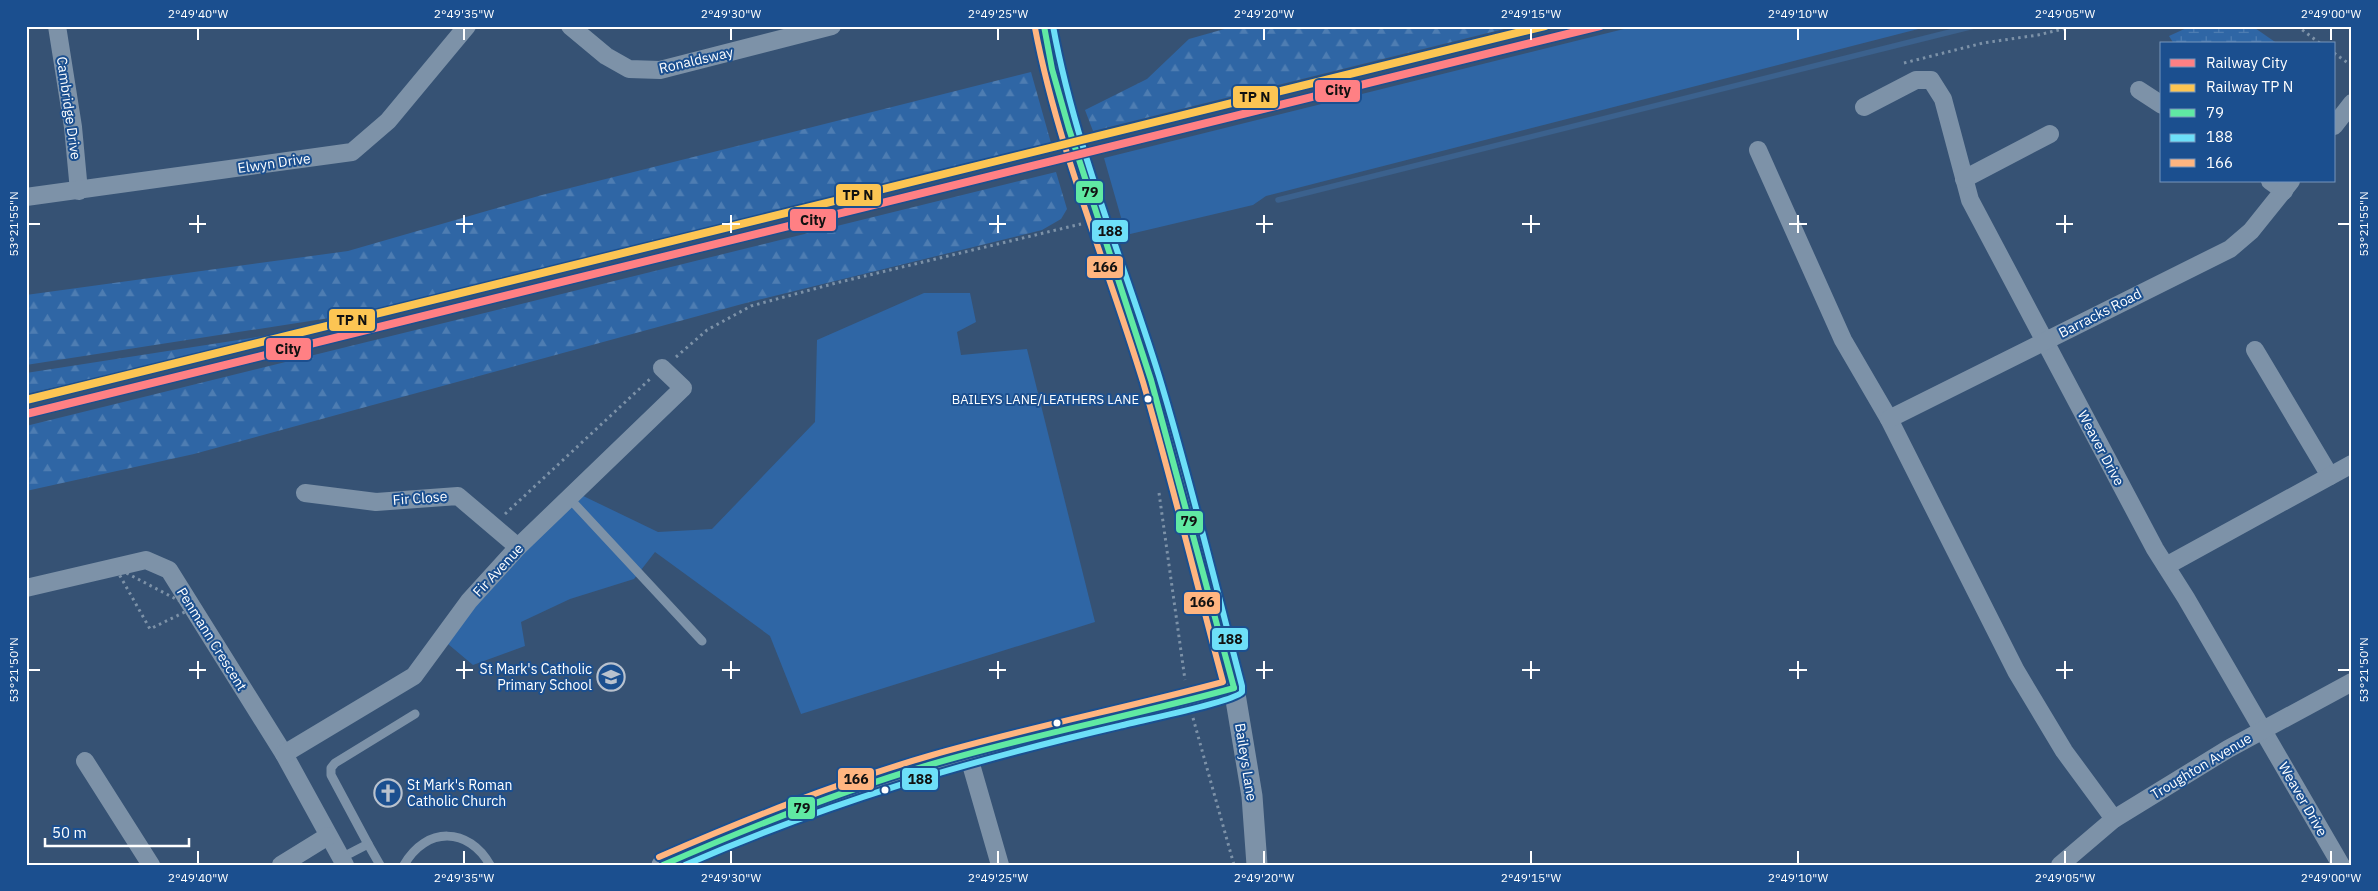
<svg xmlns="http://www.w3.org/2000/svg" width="2378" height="891" font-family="'IBM Plex Sans',sans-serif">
	<defs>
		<pattern id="forest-firs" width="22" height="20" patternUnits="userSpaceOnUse" patternTransform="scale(1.25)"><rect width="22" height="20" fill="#2f66a5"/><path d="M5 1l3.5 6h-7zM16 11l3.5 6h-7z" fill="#4e7db2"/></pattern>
		<pattern id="wetland-marsh" width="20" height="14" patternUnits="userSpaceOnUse" patternTransform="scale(1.25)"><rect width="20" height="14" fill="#2f66a5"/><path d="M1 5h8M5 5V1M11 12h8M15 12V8" fill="none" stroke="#4e7db2"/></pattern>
	</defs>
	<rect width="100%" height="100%" fill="#365274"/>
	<g fill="#2f66a5">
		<polygon points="1636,26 1930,26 1266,196 1253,205 1126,235 1104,158"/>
		<polygon points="924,293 970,293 976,322 957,332 961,355 1027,349 1095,622 801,714 770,636 655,552 634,579 570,599 521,622 525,646 473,665 442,639 575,492 658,532 712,529 815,422 817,340"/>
	</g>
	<g fill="url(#forest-firs)">
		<polygon points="1235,26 1516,26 1093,131 1085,110 1147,79 1189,39"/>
		<polygon points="1031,72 1051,143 368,312 26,365 26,295 348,251 542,195"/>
		<polygon points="1056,172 1067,209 1061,219 1042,230 742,304 194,454 26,491 26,426"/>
		<polygon points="296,331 26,394 26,373"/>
	</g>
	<polygon fill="url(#wetland-marsh)" points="2191,26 2252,26 2278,44 2174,44 2169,36"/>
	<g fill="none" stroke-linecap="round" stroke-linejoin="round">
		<polyline stroke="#3b618d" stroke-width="5.5" points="1278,200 1974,26"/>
		<g stroke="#7d92a8" stroke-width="3" stroke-dasharray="2.5 4" stroke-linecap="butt">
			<polyline points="2297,26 2321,44"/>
			<polyline points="2334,53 2352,66"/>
			<polyline points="1904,63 1983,43 2038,35 2075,26"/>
			<polyline points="676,357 707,330 751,306 836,283 1081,224"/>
			<polyline points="1159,493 1185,680"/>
			<polyline points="505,514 650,379"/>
			<polygon points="115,567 193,608 150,629"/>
			<polyline points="1193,718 1234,865"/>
		</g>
		<g stroke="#7d92a8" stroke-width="9">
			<polyline points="569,498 702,641"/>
			<polyline points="368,844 331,775 331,768 335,763 415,714"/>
			<polyline points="341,858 368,844 380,865"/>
			<path d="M 404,865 C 426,826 469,827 490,865"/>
		</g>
		<g stroke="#7d92a8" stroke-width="18">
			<polyline points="57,26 73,127 79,191"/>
			<polyline points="570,26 606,56 629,69 660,70 832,26"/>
			<polyline points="2139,90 2162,105"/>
			<polyline points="1864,107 1916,80 1931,80 1943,99 1970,200 2155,549 2186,598 2341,865"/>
			<polyline points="2334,126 2352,103"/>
			<polyline points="1758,150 1843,340 1889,419 2016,671 2064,751 2114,819"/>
			<polyline points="1964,179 2050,134"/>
			<polyline points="2270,181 2284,191"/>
			<polyline points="26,197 352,152 388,121 467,26"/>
			<polyline points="2255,350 2330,476"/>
			<polyline points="1889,419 2230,249 2251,231 2291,181"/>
			<polyline points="305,493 376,502 458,496 518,547"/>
			<polyline points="2166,566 2352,464"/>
			<polyline points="26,588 146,560 169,570 284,754 345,865"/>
			<polyline points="284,754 414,676 469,601 518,547 683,388 662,368"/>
			<polyline points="968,754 1000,865"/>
			<polyline points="85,761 151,865"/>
			<polyline points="281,865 328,836"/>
			<polyline points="2060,865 2114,819 2228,749 2352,682"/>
		</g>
		<g stroke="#7d92a8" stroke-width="21">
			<polyline points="1044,26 1052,69 1069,129 1151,380 1234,688 1252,796 1257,865"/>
			<path d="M 662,865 C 762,821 864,782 969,754 C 1057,729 1146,713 1234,688"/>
		</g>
		<g stroke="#1b4f8f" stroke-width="10">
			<g id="bus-1">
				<polyline points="1044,26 1052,69 1069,129 1151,380 1234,688"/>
				<path d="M 663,865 C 750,827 838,792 929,765 C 1030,735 1133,716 1234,688"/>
			</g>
		</g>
		<g stroke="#1b4f8f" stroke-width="10">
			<path id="bus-2" d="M 685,865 C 827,803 968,761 1119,726 C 1138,721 1234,702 1242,692 L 1242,686 C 1215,583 1190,478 1159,376 C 1123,260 1075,146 1053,26"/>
		</g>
		<g stroke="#1b4f8f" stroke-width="10">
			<path id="bus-3" d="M 659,857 C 747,819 836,783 929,756 C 1026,728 1126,708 1223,682 C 1196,582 1172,481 1143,382 C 1107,264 1058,149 1035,28"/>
		</g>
		<use href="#bus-1" stroke="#60e9a3" stroke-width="6"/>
		<use href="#bus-2" stroke="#6ddff8" stroke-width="6"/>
		<use href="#bus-3" stroke="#ffb580" stroke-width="6"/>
		<g stroke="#1b4f8f" stroke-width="11">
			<polyline id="rail-1" points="26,414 1600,26"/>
		</g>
		<g stroke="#1b4f8f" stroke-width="11">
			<polyline id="rail-2" points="26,400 1545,26"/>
		</g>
		<use href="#rail-1" stroke="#ff8084" stroke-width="8"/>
		<use href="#rail-2" stroke="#fcc553" stroke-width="8"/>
	</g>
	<path fill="none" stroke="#fff" stroke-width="2" d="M 198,28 L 198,40M 464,28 L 464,40M 731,28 L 731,40M 998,28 L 998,40M 1264,28 L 1264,40M 1531,28 L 1531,40M 1798,28 L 1798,40M 2065,28 L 2065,40M 2331,28 L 2331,40M 198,215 L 198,233M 464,215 L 464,233M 731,215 L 731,233M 998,215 L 998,233M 1264,215 L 1264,233M 1531,215 L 1531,233M 1798,215 L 1798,233M 2065,215 L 2065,233M 28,224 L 40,224M 189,224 L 206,224M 456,224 L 473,224M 722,224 L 740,224M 989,224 L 1006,224M 1256,224 L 1273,224M 1522,224 L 1540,224M 1789,224 L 1807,224M 2056,224 L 2073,224M 2338,224 L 2350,224M 198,661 L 198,679M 464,661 L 464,679M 731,661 L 731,679M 998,661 L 998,679M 1264,661 L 1264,679M 1531,661 L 1531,679M 1798,661 L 1798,679M 2065,661 L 2065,679M 28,670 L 40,670M 189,670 L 206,670M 456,670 L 473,670M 722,670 L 740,670M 989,670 L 1006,670M 1256,670 L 1273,670M 1522,670 L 1540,670M 1789,670 L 1807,670M 2056,670 L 2073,670M 2338,670 L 2350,670M 198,851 L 198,864M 464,851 L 464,864M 731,851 L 731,864M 998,851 L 998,864M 1264,851 L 1264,864M 1531,851 L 1531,864M 1798,851 L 1798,864M 2065,851 L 2065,864M 2331,851 L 2331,864"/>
	<defs>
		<g id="school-ring" transform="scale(1.4375)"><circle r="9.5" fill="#1b4f8f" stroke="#b9c2ce" stroke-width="1.5"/><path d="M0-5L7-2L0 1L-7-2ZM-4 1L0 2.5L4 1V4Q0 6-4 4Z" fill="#b9c2ce"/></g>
		<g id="church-ring" transform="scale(1.4375)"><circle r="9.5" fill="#1b4f8f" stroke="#b9c2ce" stroke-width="1.5"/><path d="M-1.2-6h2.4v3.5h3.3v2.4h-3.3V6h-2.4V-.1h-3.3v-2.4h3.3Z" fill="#b9c2ce"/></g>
	</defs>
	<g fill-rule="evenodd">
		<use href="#school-ring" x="611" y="677"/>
		<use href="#church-ring" x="388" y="793"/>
	</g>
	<g fill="#fff" stroke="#1b4f8f" stroke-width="2">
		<circle cx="1148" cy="399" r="4.5"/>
		<circle cx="1057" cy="723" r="4.5"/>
		<circle cx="885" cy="790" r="4.5"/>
	</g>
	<g text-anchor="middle" stroke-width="4" stroke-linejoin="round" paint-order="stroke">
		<g font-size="13" fill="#fff" stroke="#1b4f8f" text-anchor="end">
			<text x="1139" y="404">BAILEYS LANE/LEATHERS LANE</text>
		</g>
		<g font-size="14" fill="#fff" stroke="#1b4f8f">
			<text transform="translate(696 60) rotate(-13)" y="5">Ronaldsway</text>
			<text transform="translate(69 108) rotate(82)" y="5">Cambridge Drive</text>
			<text transform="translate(274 163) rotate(-8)" y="5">Elwyn Drive</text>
			<text transform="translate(2100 313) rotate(-27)" y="5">Barracks Road</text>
			<text transform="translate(2101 448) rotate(62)" y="5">Weaver Drive</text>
			<text transform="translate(420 498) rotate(-4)" y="5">Fir Close</text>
			<text transform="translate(498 570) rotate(-47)" y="5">Fir Avenue</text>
			<text transform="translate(212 639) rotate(58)" y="5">Penmann Crescent</text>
			<text transform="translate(1246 762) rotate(81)" y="5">Baileys Lane</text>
			<text transform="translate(2201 766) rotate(-31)" y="5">Troughton Avenue</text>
			<text transform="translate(2303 799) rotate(60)" y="5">Weaver Drive</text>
		</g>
		<g font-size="14" fill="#fff" stroke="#1b4f8f" text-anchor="end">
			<text x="592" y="674">St Mark's Catholic<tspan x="592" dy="16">Primary School</tspan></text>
			<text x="407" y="790" text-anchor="start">St Mark's Roman<tspan x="407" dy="16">Catholic Church</tspan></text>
		</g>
	</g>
	<g stroke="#1b4f8f" stroke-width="2">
		<rect x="1314" y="79" width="47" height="24" rx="5" fill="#ff8084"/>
		<rect x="1232" y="85" width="47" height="24" rx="5" fill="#fcc553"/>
		<rect x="1075" y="180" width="29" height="24" rx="5" fill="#60e9a3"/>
		<rect x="835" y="183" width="47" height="24" rx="5" fill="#fcc553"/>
		<rect x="789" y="208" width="48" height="24" rx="5" fill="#ff8084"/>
		<rect x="1091" y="219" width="38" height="24" rx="5" fill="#6ddff8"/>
		<rect x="1086" y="255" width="38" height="24" rx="5" fill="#ffb580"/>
		<rect x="328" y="308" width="48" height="24" rx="5" fill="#fcc553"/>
		<rect x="265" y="337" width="47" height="24" rx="5" fill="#ff8084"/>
		<rect x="1175" y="510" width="29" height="24" rx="5" fill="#60e9a3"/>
		<rect x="1183" y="591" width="38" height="24" rx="5" fill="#ffb580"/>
		<rect x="1211" y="627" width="38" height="24" rx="5" fill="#6ddff8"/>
		<rect x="901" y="767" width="38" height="24" rx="5" fill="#6ddff8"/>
		<rect x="837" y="767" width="38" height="24" rx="5" fill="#ffb580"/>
		<rect x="787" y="796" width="29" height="24" rx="5" fill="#60e9a3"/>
	</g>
	<g font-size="14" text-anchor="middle" font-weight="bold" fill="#111">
		<text x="1338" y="95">City</text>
		<text x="1255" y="102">TP N</text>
		<text x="1090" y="197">79</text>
		<text x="858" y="200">TP N</text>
		<text x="813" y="225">City</text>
		<text x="1110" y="236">188</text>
		<text x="1105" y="272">166</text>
		<text x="352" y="325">TP N</text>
		<text x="288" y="354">City</text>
		<text x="1189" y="526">79</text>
		<text x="1202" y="607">166</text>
		<text x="1230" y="644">188</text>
		<text x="920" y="784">188</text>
		<text x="856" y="784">166</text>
		<text x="802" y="813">79</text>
	</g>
	<rect width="2378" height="891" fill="none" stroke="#1b4f8f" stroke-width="55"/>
	<rect x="2160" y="42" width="175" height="140" fill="#1b4f8f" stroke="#7695bc"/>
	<rect x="2170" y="59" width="25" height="8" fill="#ff8084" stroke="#7695bc"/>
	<text x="2206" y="68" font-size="15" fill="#ffffff">Railway City</text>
	<rect x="2170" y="84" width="25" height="8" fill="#fcc553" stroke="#7695bc"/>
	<text x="2206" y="92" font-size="15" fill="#ffffff">Railway TP N</text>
	<rect x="2170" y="109" width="25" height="8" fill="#60e9a3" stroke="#7695bc"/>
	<text x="2206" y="118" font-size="15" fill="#ffffff">79</text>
	<rect x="2170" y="134" width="25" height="8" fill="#6ddff8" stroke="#7695bc"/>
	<text x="2206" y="142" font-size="15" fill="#ffffff">188</text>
	<rect x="2170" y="159" width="25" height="8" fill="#ffb580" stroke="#7695bc"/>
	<text x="2206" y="168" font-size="15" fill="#ffffff">166</text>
	<path d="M45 838v8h144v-8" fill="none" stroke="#ffffff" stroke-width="2.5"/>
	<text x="52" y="838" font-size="15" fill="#ffffff" stroke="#1b4f8f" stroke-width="4" paint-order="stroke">50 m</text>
	<rect x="28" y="28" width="2322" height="836" fill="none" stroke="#fff" stroke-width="2"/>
	<g font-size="12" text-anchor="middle" fill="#fff">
		<text x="198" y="18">2°49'40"W</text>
		<text x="464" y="18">2°49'35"W</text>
		<text x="731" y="18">2°49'30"W</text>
		<text x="998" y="18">2°49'25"W</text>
		<text x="1264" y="18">2°49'20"W</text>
		<text x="1531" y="18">2°49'15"W</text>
		<text x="1798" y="18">2°49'10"W</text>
		<text x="2065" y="18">2°49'05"W</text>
		<text x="2331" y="18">2°49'00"W</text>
		<text transform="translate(14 224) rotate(-90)" y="4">53°21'55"N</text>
		<text transform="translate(2364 224) rotate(-90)" y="4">53°21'55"N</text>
		<text transform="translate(14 670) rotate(-90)" y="4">53°21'50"N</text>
		<text transform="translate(2364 670) rotate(-90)" y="4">53°21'50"N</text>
		<text x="198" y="882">2°49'40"W</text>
		<text x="464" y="882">2°49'35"W</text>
		<text x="731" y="882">2°49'30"W</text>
		<text x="998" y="882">2°49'25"W</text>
		<text x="1264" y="882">2°49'20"W</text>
		<text x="1531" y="882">2°49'15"W</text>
		<text x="1798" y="882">2°49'10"W</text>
		<text x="2065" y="882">2°49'05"W</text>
		<text x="2331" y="882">2°49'00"W</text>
	</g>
</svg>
